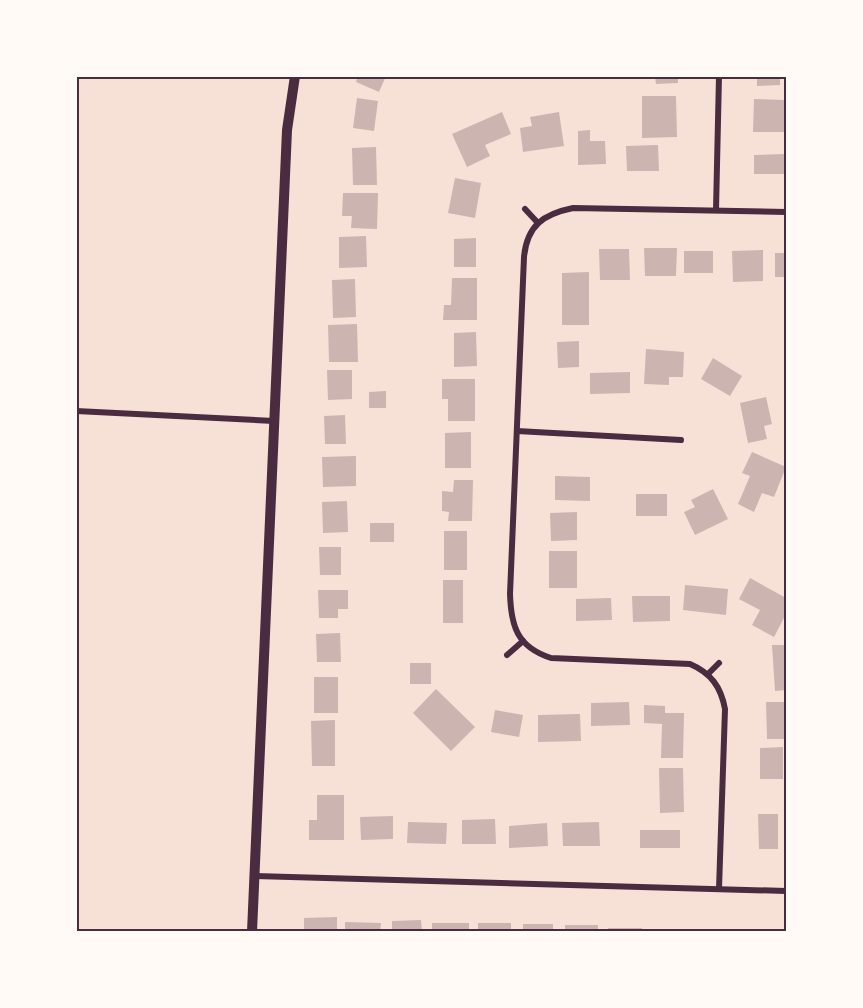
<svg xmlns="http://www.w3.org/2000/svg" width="863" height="1008" font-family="'Open Sans',sans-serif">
	<rect width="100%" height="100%" fill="#f7e1d7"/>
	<g fill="#ccb4b1">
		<polygon points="358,76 386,76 379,92 356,82"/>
		<polygon points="655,76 678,76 678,83 656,84"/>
		<polygon points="757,76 780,76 780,85 757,86"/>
		<polygon points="642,96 676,96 677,137 642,138"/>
		<polygon points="357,98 378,101 374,131 353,128"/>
		<polygon points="754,99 785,100 785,132 753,132"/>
		<polygon points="502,112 511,134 485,145 490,156 467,167 452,134"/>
		<polygon points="559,112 564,146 523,152 520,128 532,126 530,117"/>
		<polygon points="590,130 590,141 605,141 606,164 578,165 578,131"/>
		<polygon points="658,145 659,171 627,171 626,146"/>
		<polygon points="376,147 377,185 353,185 352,148"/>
		<polygon points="786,154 786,174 754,174 754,155"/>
		<polygon points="455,178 481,183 475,218 448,213"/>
		<polygon points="343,193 378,193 377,229 351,228 352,216 342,216"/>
		<polygon points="366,236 367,267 339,268 339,237"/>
		<polygon points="476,238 476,267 454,267 454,239"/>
		<polygon points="644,248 677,248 676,276 645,276"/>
		<polygon points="599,249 629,249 630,280 600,280"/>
		<polygon points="763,250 763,281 733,282 732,251"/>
		<rect x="684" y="251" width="29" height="22"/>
		<rect x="775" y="253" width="11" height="24"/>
		<polygon points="589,272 589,325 562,325 562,273"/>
		<polygon points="452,278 477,278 477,320 443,320 444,305 451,305"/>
		<polygon points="355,279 356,317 333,318 332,280"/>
		<polygon points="357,324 358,362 329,362 328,325"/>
		<polygon points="476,332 477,366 454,367 454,333"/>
		<polygon points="579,341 579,367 558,368 557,342"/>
		<polygon points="646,349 684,352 683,377 669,377 669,385 644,384"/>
		<polygon points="713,358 742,376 730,396 701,379"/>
		<polygon points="327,370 352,370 352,399 328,400"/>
		<polygon points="630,372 630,393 590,394 590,373"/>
		<polygon points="442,379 475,379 475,421 448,421 448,399 442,399"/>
		<polygon points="386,391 386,408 369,408 369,392"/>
		<polygon points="766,397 772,424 764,426 767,439 748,443 740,403"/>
		<polygon points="345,415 346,444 325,444 324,416"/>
		<polygon points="471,432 471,468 445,468 445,433"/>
		<polygon points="752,452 786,467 774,497 762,493 754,512 738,504 750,476 742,473"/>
		<polygon points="356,456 356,486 323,487 322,457"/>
		<polygon points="555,476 590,477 590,501 555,500"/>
		<polygon points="454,480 473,480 472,521 448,521 449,512 442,511 442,491 453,492"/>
		<polygon points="713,489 728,519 695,535 684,512 695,507 691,500"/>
		<rect x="636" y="494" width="31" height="22"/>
		<polygon points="347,501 348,532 323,533 322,502"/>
		<polygon points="577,512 577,540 551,541 550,513"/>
		<rect x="370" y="523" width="24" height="19"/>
		<rect x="444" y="531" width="23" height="39"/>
		<polygon points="319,547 341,547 341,575 320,575"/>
		<rect x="549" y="551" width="28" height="37"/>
		<polygon points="750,578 786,598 786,614 774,637 752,625 760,610 739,599"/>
		<rect x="443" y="580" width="20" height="43"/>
		<polygon points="685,585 728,589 726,615 683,610"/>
		<polygon points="318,590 348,590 348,609 338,609 338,618 319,618"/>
		<polygon points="632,596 670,596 670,621 633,622"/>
		<polygon points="611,598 612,620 576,621 576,599"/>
		<polygon points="340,633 341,662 317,662 316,634"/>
		<polygon points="772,645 786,645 786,690 775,691"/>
		<rect x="410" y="663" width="21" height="21"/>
		<rect x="314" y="677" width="24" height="36"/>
		<polygon points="436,689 475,727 451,751 413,713"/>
		<polygon points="629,702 630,725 591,726 591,703"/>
		<polygon points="766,702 786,702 786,739 767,739"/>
		<polygon points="644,705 665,706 665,713 684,713 683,758 661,758 662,724 644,723"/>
		<polygon points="495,710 523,715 519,737 491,732"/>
		<polygon points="580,714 581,741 538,742 538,715"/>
		<polygon points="335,720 335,766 312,766 311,721"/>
		<polygon points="783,747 783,779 760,779 760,748"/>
		<polygon points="659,768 683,768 684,812 660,813"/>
		<polygon points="317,795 344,795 344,840 309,840 309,820 317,820"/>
		<polygon points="758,814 778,814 778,849 759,849"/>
		<polygon points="393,816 393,839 361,840 360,817"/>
		<polygon points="495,819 496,844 462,844 462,820"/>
		<polygon points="408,822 447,823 446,844 407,843"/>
		<polygon points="599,822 600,846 563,846 562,823"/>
		<polygon points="547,823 548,846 509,848 509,826"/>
		<rect x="640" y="830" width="40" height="18"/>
		<polygon points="337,917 337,932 304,932 304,918"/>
		<polygon points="421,920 422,932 392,932 392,921"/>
		<polygon points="345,922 381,923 380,932 345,932"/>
		<rect x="432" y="923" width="37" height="9"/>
		<rect x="478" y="923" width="33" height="9"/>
		<rect x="523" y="924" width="30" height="8"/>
		<rect x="565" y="925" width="33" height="7"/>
		<rect x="608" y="928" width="34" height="4"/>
	</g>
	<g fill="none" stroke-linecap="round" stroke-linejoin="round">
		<polyline stroke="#4a2c40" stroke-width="3" points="786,932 786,928"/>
		<g stroke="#4a2c40" stroke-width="6">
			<polyline points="525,209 538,223"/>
			<polyline points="716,210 719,76"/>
			<polyline points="76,411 274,421"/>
			<polyline points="517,431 681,440"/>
			<polyline points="507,655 523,641"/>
			<polyline points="708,674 719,663"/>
			<polyline points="255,876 786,891"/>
			<path d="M 719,889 L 725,709 C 721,687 711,673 690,664 L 551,658 C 517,647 511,626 510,594 L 524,257 C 527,225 544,214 573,208 L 786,212"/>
		</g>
		<polyline stroke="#4a2c40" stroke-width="10" points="252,932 287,130 295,76"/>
	</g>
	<rect width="863" height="1008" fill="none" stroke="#fffaf5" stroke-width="156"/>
	<rect x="78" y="78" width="707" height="852" fill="none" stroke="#4a2c40" stroke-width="2"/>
</svg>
